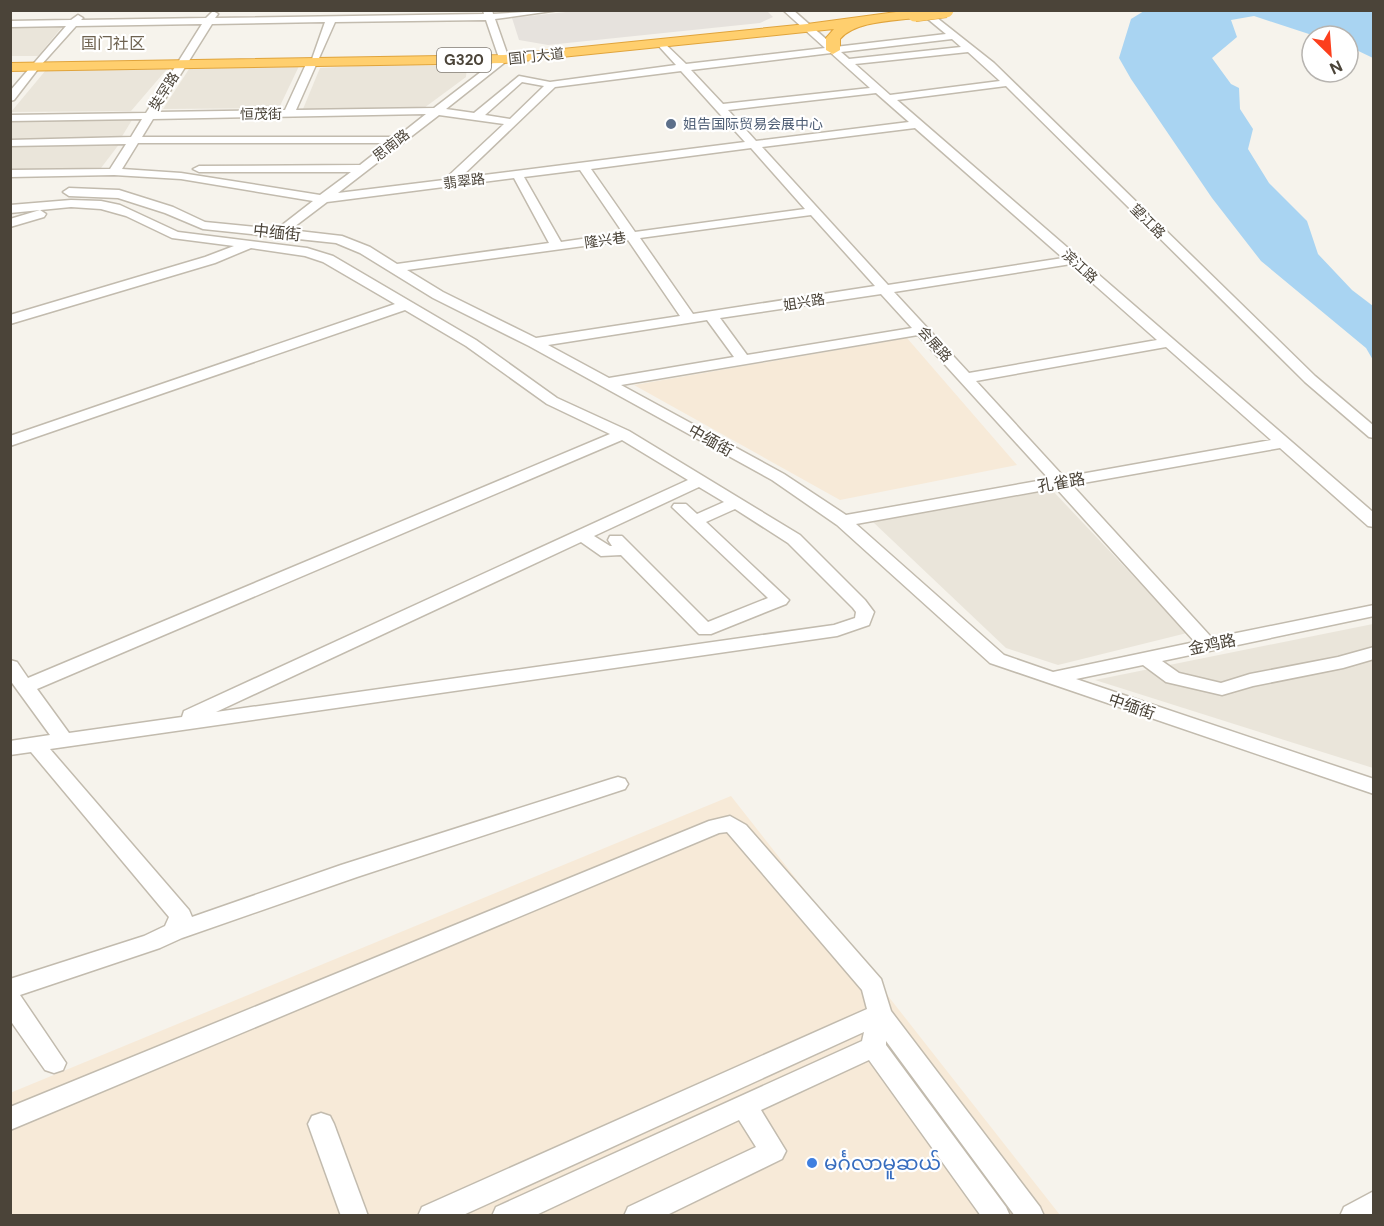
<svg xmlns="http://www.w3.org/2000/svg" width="1384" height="1226" font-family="'DM Sans','Noto Sans SC','Noto Sans Myanmar',sans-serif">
	<rect width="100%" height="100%" fill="#f6f3ec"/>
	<g fill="#eae5da">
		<polygon points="11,27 62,27 38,56 11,56"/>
		<polygon points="300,64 279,108 163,109 191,66"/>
		<polygon points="377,65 467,66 466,77 424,108 303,109 320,68"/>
		<polygon points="167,69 131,111 11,112 46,70"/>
		<polygon points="132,120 121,138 11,140 10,121"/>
		<polygon points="120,143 101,168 11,170 10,145"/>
		<polygon points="1052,490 1187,633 1058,665 1006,648 873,522"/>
		<polygon points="1373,624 1373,768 1095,680"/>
	</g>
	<g fill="#f7ead8">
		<polygon points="907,338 1017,465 840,500 634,385"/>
		<polygon points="731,796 1060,1215 11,1215 10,1093"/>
	</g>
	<polygon fill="#e6e2dd" points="584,10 766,10 773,17 760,23 548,45 519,40 512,18"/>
	<polygon fill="#a9d4f2" points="1144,11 1373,11 1373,58 1348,46 1348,36 1315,36 1254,16 1231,20 1237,37 1212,58 1231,84 1239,88 1240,109 1253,129 1248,149 1269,183 1307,221 1318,254 1352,290 1373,306 1373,360 1366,348 1261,261 1212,198 1131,79 1119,58 1131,19"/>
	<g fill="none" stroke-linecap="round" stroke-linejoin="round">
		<g stroke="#c2bbae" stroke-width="3">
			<g id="minor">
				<path d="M 483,10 L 492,10 L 493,14 L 559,10 L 495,19 L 509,59 L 446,109 L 474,113 L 519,76 L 550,82 L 676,65 L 656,43 L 661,40 L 686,64 L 825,48 L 783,10 L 793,10 L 835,47 L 946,34 L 917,10 L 927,10 L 994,63 L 1315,376 L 1374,426 L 1374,438 L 1369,437 L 1305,382 L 1006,86 L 897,100 L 1374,513 L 1374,527 L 1368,526 L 1280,448 L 1072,485 L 1212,638 L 1374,605 L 1374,616 L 1162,661 L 1179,673 L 1221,683 L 1250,674 L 1338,657 L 1374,647 L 1374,659 L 1343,668 L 1253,686 L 1222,695 L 1166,682 L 1143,665 L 1076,679 L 1374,779 L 1374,794 L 990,663 L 837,525 L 772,480 L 529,346 L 433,298 L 360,253 L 336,243 L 203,229 L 165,213 L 118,198 L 69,196 L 63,192 L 69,188 L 119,190 L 173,207 L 205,222 L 277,229 L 313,201 L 181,179 L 114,175 L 10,177 L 10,170 L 110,169 L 126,144 L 10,146 L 10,140 L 131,137 L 142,119 L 10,121 L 10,115 L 146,113 L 202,24 L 76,26 L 41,65 L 14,100 L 10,101 L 10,91 L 66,26 L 10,27 L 10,21 L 71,20 L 78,15 L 83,18 L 81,20 L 206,18 L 213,11 L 218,14 L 215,18 L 484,14 ZM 486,20 L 499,58 L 434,108 L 296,110 L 335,22 ZM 325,22 L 312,59 L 307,62 L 285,110 L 157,112 L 212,24 ZM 952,39 L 961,47 L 849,59 L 841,52 ZM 968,52 L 1000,81 L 890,95 L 855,64 ZM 831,53 L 870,88 L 723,104 L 691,70 ZM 681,71 L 745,142 L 460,178 L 555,87 ZM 522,82 L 544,86 L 510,119 L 485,115 ZM 876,93 L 909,122 L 756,141 L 728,110 ZM 426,114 L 397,137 L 142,137 L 153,119 ZM 439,115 L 504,124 L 444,180 L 338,193 ZM 915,128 L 1063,258 L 888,285 L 762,147 ZM 138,143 L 388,143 L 360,165 L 199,166 L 193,169 L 199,172 L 351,172 L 320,195 L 181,173 L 122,169 ZM 751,148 L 805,209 L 635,232 L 591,169 ZM 580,170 L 623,233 L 561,242 L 524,177 ZM 514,178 L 549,243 L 397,264 L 370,247 L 342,236 L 290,230 L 327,202 ZM 811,215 L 875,286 L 693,314 L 640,238 ZM 628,240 L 680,316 L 536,338 L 443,292 L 407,270 ZM 1071,264 L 1157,340 L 969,373 L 894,292 ZM 881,294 L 912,328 L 747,355 L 720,318 ZM 707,320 L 734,357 L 609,378 L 548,345 ZM 918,335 L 1049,479 L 846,515 L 784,474 L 621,385 ZM 1166,347 L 1271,440 L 1064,477 L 976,381 ZM 1056,488 L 1195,642 L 1053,672 L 1004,655 L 856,524 Z"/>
				<path d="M 71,200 L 101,201 L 120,205 L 178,232 L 307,248 L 333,256 L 476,340 L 557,398 L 629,431 L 800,535 L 865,600 L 874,612 L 869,625 L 837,636 L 50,749 L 189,910 L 192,917 L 341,865 L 611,779 L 618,777 L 625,779 L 628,784 L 625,789 L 357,877 L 182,938 L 160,948 L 20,995 L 66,1063 L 63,1070 L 54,1073 L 45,1070 L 10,1020 L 10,979 L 144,936 L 165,926 L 169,917 L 31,752 L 10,755 L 10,741 L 50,735 L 10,680 L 10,660 L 17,662 L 28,678 L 610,434 L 547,404 L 466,346 L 405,310 L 10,446 L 10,436 L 395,304 L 323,262 L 305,256 L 251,248 L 215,263 L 10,324 L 10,315 L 205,257 L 234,246 L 172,238 L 126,216 L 101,209 L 71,207 L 10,213 L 10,205 ZM 622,440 L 688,480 L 184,711 L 182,717 L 69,733 L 37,689 ZM 699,487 L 724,502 L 697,514 L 686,504 L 674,504 L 672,507 L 768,598 L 708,622 L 622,536 L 610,536 L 608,540 L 612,546 L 610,546 L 594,536 ZM 735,509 L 788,543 L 853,608 L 856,612 L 855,618 L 834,625 L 216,712 L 581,542 L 601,556 L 621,555 L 699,634 L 711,634 L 786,604 L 789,600 L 706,522 Z"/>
				<polygon points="40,210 46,214 44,217 10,227 10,219"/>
				<polygon points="730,816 746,825 881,979 891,1011 1040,1207 1044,1216 1015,1216 886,1041 886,1045 1006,1207 1010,1216 981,1216 869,1060 761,1110 786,1151 782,1159 665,1216 624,1216 628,1207 756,1147 739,1120 534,1216 492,1216 496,1207 862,1041 864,1032 461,1216 418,1216 422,1207 867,1009 862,990 727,832 719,833 10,1130 10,1107 709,821"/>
				<polygon points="321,1113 330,1116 334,1124 368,1216 341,1216 308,1124 312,1116"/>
				<polygon points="1374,1191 1374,1216 1340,1216 1344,1207"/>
			</g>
		</g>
		<g stroke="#e0a43c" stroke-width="2">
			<path id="highway" d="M 911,10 L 920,11 L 922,14 L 915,18 C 893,21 855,21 840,39 L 840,50 L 833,54 L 826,50 L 826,38 L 834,29 L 504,63 L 10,71 L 10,63 L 504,55 L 807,24 Z"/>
		</g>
		<use href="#minor" fill="#fff" fill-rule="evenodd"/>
		<use href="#highway" fill="#ffcf6e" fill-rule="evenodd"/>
		<g stroke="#e0a43c" stroke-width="16" stroke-linecap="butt">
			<polyline id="highway-bridge" points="915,14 946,10"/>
		</g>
		<use href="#highway-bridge" stroke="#ffcf6e" stroke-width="15"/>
	</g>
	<circle fill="#5c6f8a" stroke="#fff" stroke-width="2" cx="671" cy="124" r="6"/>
	<circle fill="#3f7fe0" stroke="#fff" stroke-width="2" cx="812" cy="1163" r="6"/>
	<g text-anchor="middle" stroke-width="4.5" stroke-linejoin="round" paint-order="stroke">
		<g font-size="14" fill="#4b4439" stroke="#fff">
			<text transform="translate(536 56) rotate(-6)" y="5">国门大道</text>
			<text transform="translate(164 91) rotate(-58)" y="5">奘罕路</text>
			<text transform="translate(261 114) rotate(-1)" y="5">恒茂街</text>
			<text transform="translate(391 145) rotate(-38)" y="5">思南路</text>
			<text transform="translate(464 181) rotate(-7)" y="5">翡翠路</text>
			<text transform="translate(1148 221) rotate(45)" y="5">望江路</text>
			<text transform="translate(605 240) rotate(-8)" y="5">隆兴巷</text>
			<text transform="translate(1080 266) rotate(42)" y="5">滨江路</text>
			<text transform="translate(804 302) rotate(-9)" y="5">姐兴路</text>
			<text transform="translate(935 344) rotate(48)" y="5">会展路</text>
		</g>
		<g font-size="14" fill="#4e5e75" stroke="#fff" text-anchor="start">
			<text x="683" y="129">姐告国际贸易会展中心</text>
		</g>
		<rect fill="#fff" stroke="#817c74" stroke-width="1.5" x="437" y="48" width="54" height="24" rx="4.5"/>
		<g font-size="15" font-weight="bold" fill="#4b4439">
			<text x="464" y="65">G320</text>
		</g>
		<g font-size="16" fill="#6e6250" stroke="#fff">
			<text x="113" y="49">国门社区</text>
		</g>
		<g font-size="16" fill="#4b4439" stroke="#fff">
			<text transform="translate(277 232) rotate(6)" y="6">中缅街</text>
			<text transform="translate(711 440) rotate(29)" y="6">中缅街</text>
			<text transform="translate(1061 482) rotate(-10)" y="6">孔雀路</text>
			<text transform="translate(1212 644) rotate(-12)" y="6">金鸡路</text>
			<text transform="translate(1132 706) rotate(19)" y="6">中缅街</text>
		</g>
		<g font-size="20" fill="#366cbe" stroke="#fff" text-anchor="start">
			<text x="824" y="1170">မင်္ဂလာမူဆယ်</text>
		</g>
	</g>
	<rect width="1384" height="1226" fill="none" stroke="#4b4439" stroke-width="24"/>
	<g transform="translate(1330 54) rotate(155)"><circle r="28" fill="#ffffff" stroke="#b7b4b0" stroke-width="1.5"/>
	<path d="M0-4.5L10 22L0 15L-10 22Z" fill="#fc3f1d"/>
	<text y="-9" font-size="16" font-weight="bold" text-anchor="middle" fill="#4b4439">N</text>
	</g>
</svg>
